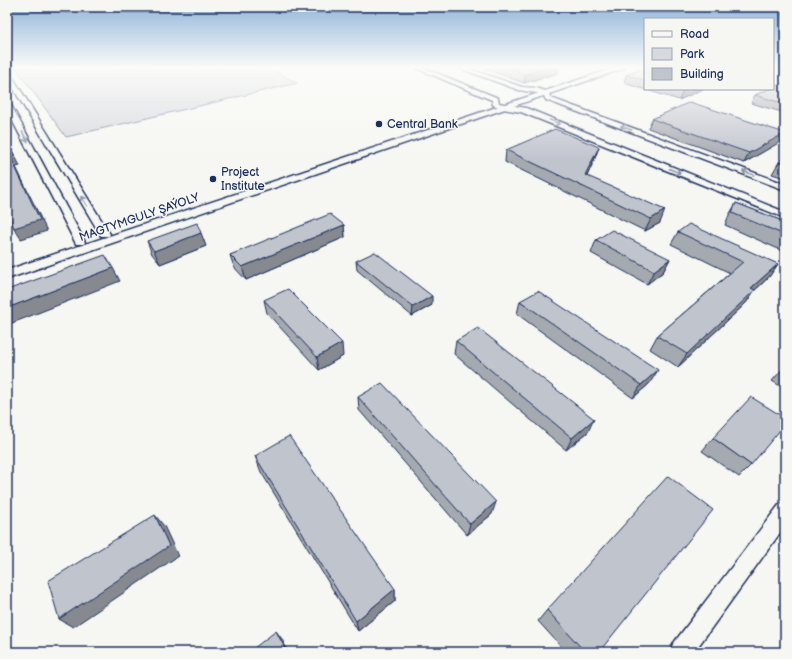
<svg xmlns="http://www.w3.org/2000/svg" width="792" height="659" font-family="'Balsamiq Sans',sans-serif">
	<rect width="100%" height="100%" fill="#f6f6f2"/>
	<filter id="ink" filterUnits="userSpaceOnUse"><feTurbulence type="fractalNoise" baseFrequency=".025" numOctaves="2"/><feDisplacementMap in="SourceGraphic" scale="8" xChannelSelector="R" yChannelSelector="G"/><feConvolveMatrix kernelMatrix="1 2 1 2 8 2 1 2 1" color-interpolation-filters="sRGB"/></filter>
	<g filter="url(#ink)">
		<polygon fill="#d6d9dd" stroke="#78849e" points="16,68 269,68 297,83 66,137"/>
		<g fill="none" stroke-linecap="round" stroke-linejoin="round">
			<g stroke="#1b2f5e" stroke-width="3">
				<g id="minor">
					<polygon points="416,68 424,68 498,98 499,103 526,108 785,212 785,218 521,112 503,109 493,105 492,100"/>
					<polygon points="459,68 467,68 522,87 536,88 548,92 551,98 785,184 785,190 546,100 543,94 519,90"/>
					<polygon points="7,71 10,73 110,234 109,236 101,236 100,234 7,78"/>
					<polygon points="7,101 10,103 85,242 84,244 76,244 75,242 7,110"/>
					<polygon points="785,502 785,526 694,652 670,652 673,644 779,505"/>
				</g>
			</g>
			<g stroke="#1b2f5e" stroke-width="3">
				<polygon id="tertiary" points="614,68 625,68 7,279 7,270"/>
			</g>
			<use href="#minor" fill="#f6f6f2" fill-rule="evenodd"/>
			<use href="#tertiary" fill="#f6f6f2" fill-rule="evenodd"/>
		</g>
		<g fill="#a5a9b0" stroke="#1b2f5e">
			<polygon points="483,68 559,68 558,73 524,83"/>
			<polygon points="645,68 645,89 703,89 679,100 624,83 626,75"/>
			<polygon points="785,82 785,113 751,103 755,95"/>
			<polygon points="652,119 785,133 785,134 780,142 744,163 648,128"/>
			<polygon points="599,147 595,158 587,176 660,223 645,231 505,162 506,150"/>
			<polygon points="785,159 785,178 772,174 779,162"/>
			<polygon points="736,203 785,222 785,252 725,225 729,215"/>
			<polygon points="344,225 345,237 246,280 234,267 230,255"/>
			<polygon points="678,232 778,264 769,277 754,291 746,303 678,367 650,349 657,336 730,273 671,244"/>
			<polygon points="596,240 670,259 663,272 647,284 591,253"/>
			<polygon points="147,241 206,246 160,264 152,254"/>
			<polygon points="356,261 432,305 412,316 357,270"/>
			<polygon points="264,300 343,356 319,370 267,313"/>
			<polygon points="520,301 650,383 633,398 517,314"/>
			<polygon points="456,341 588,432 566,450 454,354"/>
			<polygon points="785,366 785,389 772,381"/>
			<polygon points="358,397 492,514 467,535 359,410"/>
			<polygon points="713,438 751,465 739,477 702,451"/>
			<polygon points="255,456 395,589 395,601 358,631 261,472"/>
			<polygon points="547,610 599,652 566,652 538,621"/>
		</g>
		<g fill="#868990" stroke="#1b2f5e">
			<polygon points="546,68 559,68 558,73 524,83 526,74"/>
			<polygon points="687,89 703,89 679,100 683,91"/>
			<polygon points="785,133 780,142 744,163 749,153"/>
			<polygon points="7,140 20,166 16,167 47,231 21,239 14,228 10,156"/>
			<polygon points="599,147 595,158 582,187 585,175"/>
			<polygon points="665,210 660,223 645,231 651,219"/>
			<polygon points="344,225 345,237 246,280 242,267"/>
			<polygon points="201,233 206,246 160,264 154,251"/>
			<polygon points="670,259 663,272 647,284 654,271"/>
			<polygon points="778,264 769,277 754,291 746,303 678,367 687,354 751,288"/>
			<polygon points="113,268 120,281 7,325 7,308"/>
			<polygon points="432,296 432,305 412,316 413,307"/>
			<polygon points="342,343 343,356 319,370 317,357"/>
			<polygon points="658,370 650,383 633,398 641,385"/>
			<polygon points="594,419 588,432 566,450 572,438"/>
			<polygon points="496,502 492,514 467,535 470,524"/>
			<polygon points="155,515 164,526 178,556 73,627 59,619"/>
			<polygon points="395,589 395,601 358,631 356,621"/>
			<polygon points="276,631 282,639 288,652 287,652"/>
		</g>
		<g fill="#c0c4cd" stroke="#1b2f5e">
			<polygon points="509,68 546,68 526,74"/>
			<polygon points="645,68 645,80 626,75"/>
			<polygon points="784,82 785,82 785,104 755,95 769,89 773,89 773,87"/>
			<polygon points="675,89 687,89 683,91"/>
			<polygon points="690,102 785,133 749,153 652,119"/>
			<polygon points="555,129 599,147 585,175 665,210 651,219 506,150"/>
			<polygon points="7,142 14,155 10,156 40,220 14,228 7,210"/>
			<polygon points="785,159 785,164 779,162"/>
			<polygon points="736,203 785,222 785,235 732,213"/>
			<polygon points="330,214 344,225 242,267 230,255"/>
			<polygon points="197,223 201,233 154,251 147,241"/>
			<polygon points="689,224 778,264 751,288 755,290 687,354 657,336 743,262 678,232"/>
			<polygon points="612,230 670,259 654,271 596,240"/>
			<polygon points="375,252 432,296 413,307 356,261"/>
			<polygon points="105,255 113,268 7,308 7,290"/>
			<polygon points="288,289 342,343 317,357 264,300"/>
			<polygon points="538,291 658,370 641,385 520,301"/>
			<polygon points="478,328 594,419 572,438 456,341"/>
			<polygon points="382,383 496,502 470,524 358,397"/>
			<polygon points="751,397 785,418 785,424 751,465 713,438"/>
			<polygon points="289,436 395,589 356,621 255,456"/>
			<polygon points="668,476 713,510 599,652 585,652 547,610"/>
			<polygon points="155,515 169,546 59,619 48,581"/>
			<polygon points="276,631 287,652 249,652"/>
		</g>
		<defs><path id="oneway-shaft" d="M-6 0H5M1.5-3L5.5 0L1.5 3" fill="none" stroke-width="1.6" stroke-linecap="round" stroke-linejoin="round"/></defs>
		<g stroke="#8892a8">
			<use href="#oneway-shaft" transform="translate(555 122) rotate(22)"/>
			<use href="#oneway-shaft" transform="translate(626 128) rotate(-160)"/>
			<use href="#oneway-shaft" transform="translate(25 137) rotate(62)"/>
			<use href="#oneway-shaft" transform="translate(675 171) rotate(22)"/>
			<use href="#oneway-shaft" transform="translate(748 173) rotate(-160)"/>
			<use href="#oneway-shaft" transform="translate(84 201) rotate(-121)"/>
		</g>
	</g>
	<linearGradient id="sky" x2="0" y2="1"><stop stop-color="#8fb3d8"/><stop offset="0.42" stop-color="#fbfbf9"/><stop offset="1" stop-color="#fbfbf9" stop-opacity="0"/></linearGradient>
	<rect width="792" height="160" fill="url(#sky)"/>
	<g fill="#1b2f5e" stroke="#f6f6f2" stroke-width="1.5">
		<circle cx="379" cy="124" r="4"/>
		<circle cx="213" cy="179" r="4"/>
	</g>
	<g text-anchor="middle" stroke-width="3" stroke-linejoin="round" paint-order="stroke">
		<g font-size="12" fill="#1b2f5e" stroke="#f6f6f2" text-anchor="start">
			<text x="387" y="128">Central Bank</text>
			<text x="221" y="176">Project<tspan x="221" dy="14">Institute</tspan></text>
		</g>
		<g font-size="12" fill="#1b2f5e" stroke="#f6f6f2">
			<text transform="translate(139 217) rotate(-19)" y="4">MAGTYMGULY ŞAÝOLY</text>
		</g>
	</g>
	<rect width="792" height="659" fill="none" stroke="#f6f6f2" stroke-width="24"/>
	<rect x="12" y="12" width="768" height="635" fill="none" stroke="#1b2f5e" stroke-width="1.5" filter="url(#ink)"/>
	<rect x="644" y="18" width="130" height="72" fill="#f6f6f2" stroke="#9ea6b7"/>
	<rect x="652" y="31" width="20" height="6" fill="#f6f6f2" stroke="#9ea6b7"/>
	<text x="680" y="38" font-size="12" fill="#1b2f5e">Road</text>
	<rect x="652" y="48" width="20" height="12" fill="#d6d9dd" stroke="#9ea6b7"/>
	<text x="680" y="58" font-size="12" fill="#1b2f5e">Park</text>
	<rect x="652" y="68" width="20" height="12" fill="#c0c4cd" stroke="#9ea6b7"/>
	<text x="680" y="78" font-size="12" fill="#1b2f5e">Building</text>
</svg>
